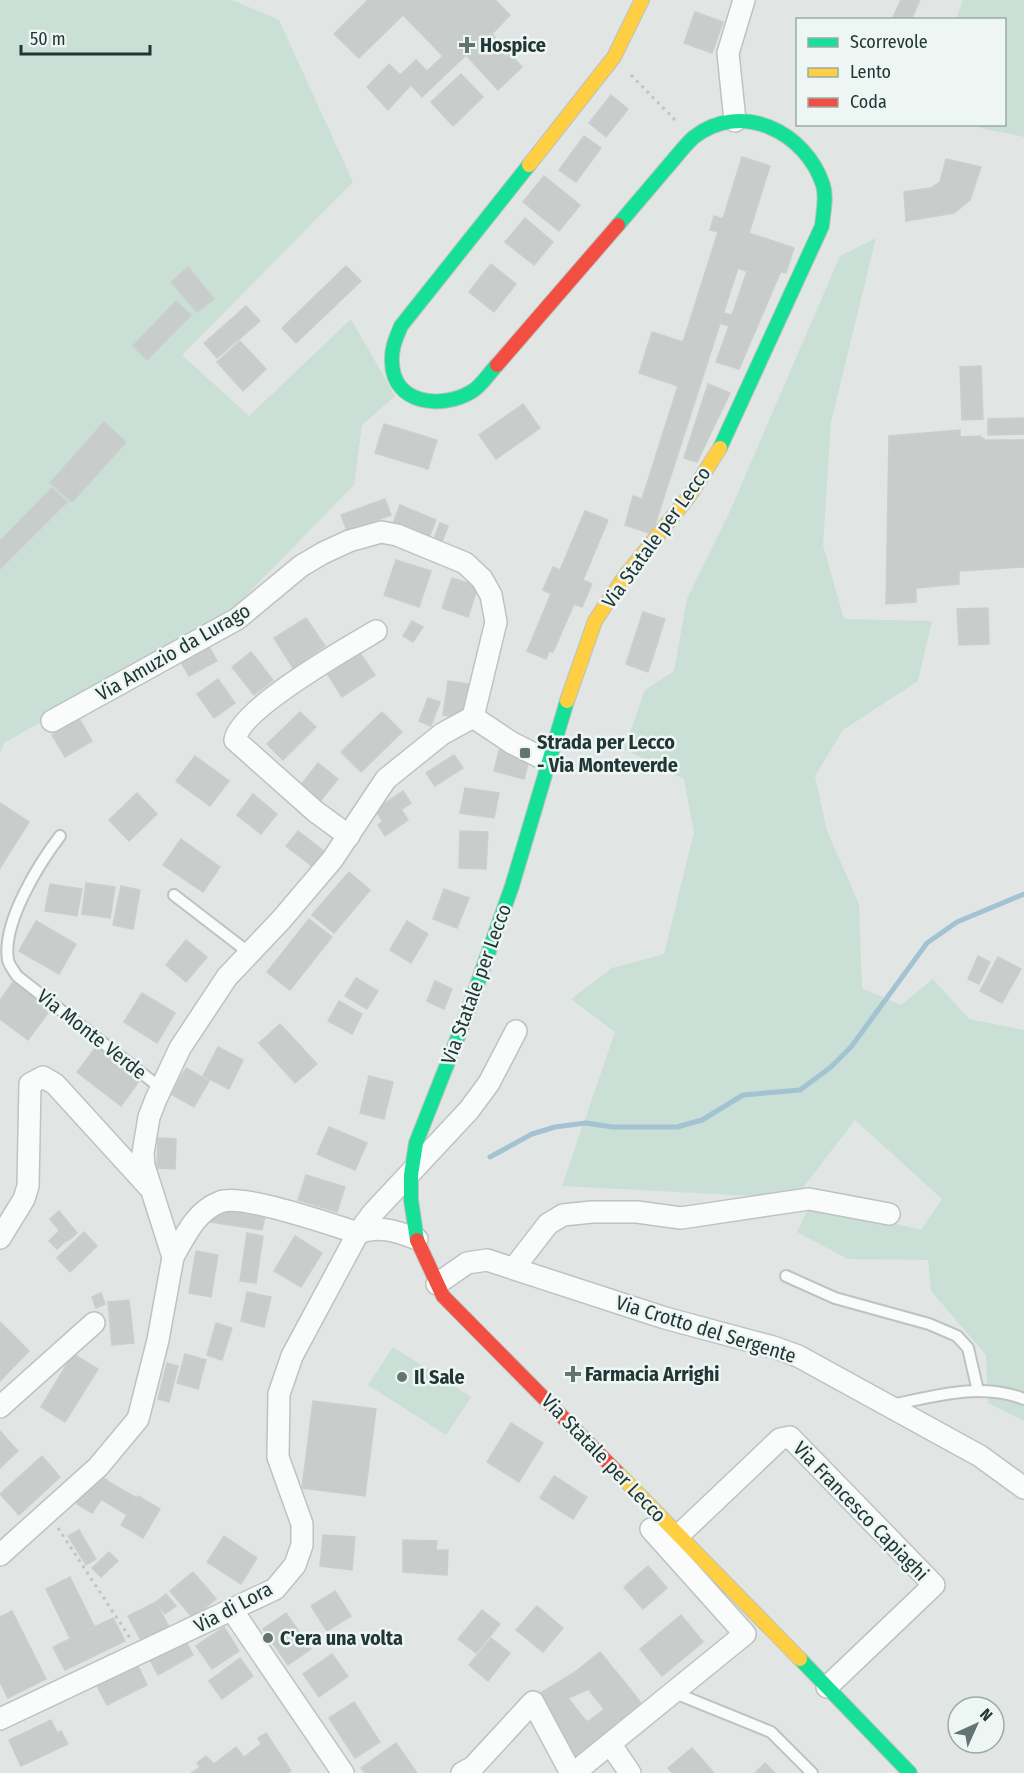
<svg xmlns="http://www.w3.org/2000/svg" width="1024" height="1773" font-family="'Fira Sans Condensed',sans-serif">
	<rect width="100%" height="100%" fill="#e1e6e5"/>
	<g fill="#cadfd5">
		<polygon points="0,0 232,0 279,20 353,182 182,355 249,416 351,319 395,396 362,425 354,485 223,619 4,743 0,753"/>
		<polygon points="963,0 1024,0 1024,137 981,128 975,125 1004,124 1004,20 956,19"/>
		<polygon points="876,238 831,422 823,545 844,619 932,621 918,681 843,730 815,776 827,831 859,904 862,988 901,1005 933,979 969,1019 1024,1030 1024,1421 988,1403 986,1355 931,1291 928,1260 848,1259 797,1232 811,1203 921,1230 942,1199 855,1120 795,1198 562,1186 615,1032 571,999 612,968 664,954 694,832 684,779 624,749 645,690 674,671 687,599 730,511 840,256"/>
		<polygon points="393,1347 471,1397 446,1435 368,1385"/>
	</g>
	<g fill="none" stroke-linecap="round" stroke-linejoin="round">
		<polyline stroke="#a3c3d3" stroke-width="5" points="490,1157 532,1134 555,1127 586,1123 613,1127 677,1127 702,1120 743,1095 800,1090 831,1067 851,1047 927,943 957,922 1024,894"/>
	</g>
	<g fill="#c8cdcc" stroke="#cacfce" stroke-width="1.5">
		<polygon points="368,0 495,0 510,15 492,34 522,67 498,90 466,55 422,97 411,85 388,110 367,87 389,64 400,75 416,60 427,71 443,56 403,15 359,58 334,34"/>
		<polygon points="901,0 920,0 911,20 892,20"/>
		<polygon points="695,12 723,22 712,53 684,43"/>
		<polygon points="461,74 483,97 453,126 431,102"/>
		<polygon points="611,95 628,109 606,137 589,123"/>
		<polygon points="584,136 601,148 576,182 559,170"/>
		<polygon points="742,157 770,166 749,233 794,248 786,273 764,266 762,272 755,270 754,274 738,268 652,534 625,525 633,496 642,499 678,386 639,373 652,332 683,342 718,232 710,230 714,216 723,219"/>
		<polygon points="946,159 981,167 970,200 954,213 906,221 904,192 931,188 940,182"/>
		<polygon points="544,176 580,205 559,231 523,202"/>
		<polygon points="525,218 553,242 534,265 505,242"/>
		<polygon points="491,264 516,284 494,312 469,292"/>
		<polygon points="346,266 361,281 296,343 282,328"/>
		<polygon points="764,266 781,271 739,369 716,362 729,326 720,323 723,313 732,315 747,271 754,274 755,270 762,272"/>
		<polygon points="188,267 214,299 197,312 171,282"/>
		<polygon points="176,301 191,315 147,360 133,346"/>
		<polygon points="246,306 260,321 217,358 204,343"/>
		<polygon points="240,341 266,369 243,391 217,362"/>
		<polygon points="981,366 983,419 962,420 960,367"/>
		<polygon points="708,384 730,393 697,462 684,458"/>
		<polygon points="523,404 540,428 496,459 479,435"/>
		<polygon points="1024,418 1024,434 988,435 988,419"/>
		<polygon points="104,422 126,442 72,502 50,483"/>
		<polygon points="384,424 437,440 428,469 375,453"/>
		<polygon points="960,430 960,437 980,436 985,440 1024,440 1024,567 959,571 959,584 916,588 916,602 886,604 889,436"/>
		<polygon points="52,488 67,502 0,569 0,541"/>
		<polygon points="385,499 391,515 347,531 341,515"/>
		<polygon points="400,505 436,520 427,542 391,528"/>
		<polygon points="585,511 608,520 583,580 592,584 582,607 574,604 553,652 549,651 546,659 527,651 551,594 543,590 553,567 560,570"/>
		<polygon points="440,523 448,526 440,547 432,544"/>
		<polygon points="396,560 431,571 419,607 384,595"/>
		<polygon points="452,578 478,586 468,617 442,608"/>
		<polygon points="988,608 989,644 959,645 957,609"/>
		<polygon points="643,612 665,619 648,672 626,664"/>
		<polygon points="306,618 325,646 293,668 274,638"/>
		<polygon points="412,621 423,627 413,642 403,636"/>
		<polygon points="206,641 217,661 189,676 178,657"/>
		<polygon points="251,652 273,680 254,695 232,667"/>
		<polygon points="360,653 375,675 342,697 328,675"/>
		<polygon points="218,679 235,703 214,718 197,694"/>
		<polygon points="448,681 468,684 462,718 443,715"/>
		<polygon points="428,698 440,702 431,726 419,721"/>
		<polygon points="300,712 316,727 283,760 267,744"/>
		<polygon points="382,712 402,732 361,772 341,752"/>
		<polygon points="79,718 92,741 65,757 52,735"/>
		<polygon points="500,747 530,755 524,779 494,771"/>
		<polygon points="454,755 463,768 435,786 426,773"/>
		<polygon points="195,756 229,781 210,806 176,781"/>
		<polygon points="318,763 338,779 317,805 298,789"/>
		<polygon points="465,788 499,793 494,818 460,813"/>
		<polygon points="403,791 411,803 383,822 375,810"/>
		<polygon points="137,793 157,814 129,841 109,820"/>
		<polygon points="253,794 277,814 261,834 237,815"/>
		<polygon points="0,803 29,822 0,868"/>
		<polygon points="401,809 408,820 385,836 378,825"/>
		<polygon points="298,831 325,852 313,867 286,846"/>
		<polygon points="460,831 488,832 486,869 459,868"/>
		<polygon points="181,839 220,867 203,892 163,865"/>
		<polygon points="349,872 370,890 334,933 312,915"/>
		<polygon points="86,883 115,887 110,918 82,914"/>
		<polygon points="50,884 82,889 77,916 45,911"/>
		<polygon points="121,886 140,890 133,929 113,925"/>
		<polygon points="444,889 469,898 457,928 433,919"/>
		<polygon points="309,919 332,937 290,990 267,972"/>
		<polygon points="36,921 76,944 59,974 19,951"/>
		<polygon points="407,921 428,934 411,963 390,950"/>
		<polygon points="186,940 207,957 186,982 166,965"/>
		<polygon points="978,956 990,962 979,984 968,979"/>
		<polygon points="998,957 1021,969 1002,1003 980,991"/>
		<polygon points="356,978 378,991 367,1009 345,996"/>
		<polygon points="435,981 452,989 444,1009 427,1001"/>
		<polygon points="13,982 51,1009 28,1040 0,1019 0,1000"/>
		<polygon points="142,993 175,1013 157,1043 124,1022"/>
		<polygon points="339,1001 362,1014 352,1034 328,1021"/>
		<polygon points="280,1024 317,1064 295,1083 259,1043"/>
		<polygon points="96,1047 140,1080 121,1106 77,1072"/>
		<polygon points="218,1047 243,1060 229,1089 203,1076"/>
		<polygon points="186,1068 209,1081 194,1107 171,1094"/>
		<polygon points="369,1076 393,1082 384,1119 360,1113"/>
		<polygon points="329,1127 367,1143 355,1170 317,1154"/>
		<polygon points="158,1138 176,1139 175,1169 157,1168"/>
		<polygon points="306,1175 345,1187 337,1212 298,1200"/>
		<polygon points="213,1208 265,1217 262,1230 211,1222"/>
		<polygon points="59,1211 77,1233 68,1241 50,1219"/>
		<polygon points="59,1231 67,1240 57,1249 49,1241"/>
		<polygon points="84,1232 97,1246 70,1272 57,1258"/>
		<polygon points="247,1233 263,1236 256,1283 240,1281"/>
		<polygon points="295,1236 322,1253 301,1287 274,1271"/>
		<polygon points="196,1251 218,1255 211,1297 189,1293"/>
		<polygon points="247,1292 271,1297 264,1327 241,1321"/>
		<polygon points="101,1293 105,1304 96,1308 92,1297"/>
		<polygon points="129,1300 134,1343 112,1345 108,1302"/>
		<polygon points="0,1322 29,1351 0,1381"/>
		<polygon points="216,1323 232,1328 222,1360 207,1355"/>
		<polygon points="73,1354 98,1369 65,1422 41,1407"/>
		<polygon points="185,1354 206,1360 198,1389 177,1383"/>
		<polygon points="167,1363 178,1366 169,1402 158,1399"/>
		<polygon points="313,1401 376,1409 365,1496 302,1488"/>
		<polygon points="511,1423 543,1443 519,1482 487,1462"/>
		<polygon points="0,1431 18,1451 0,1468"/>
		<polygon points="42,1456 60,1477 19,1515 0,1494"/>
		<polygon points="100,1475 112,1484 92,1513 77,1504 79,1498"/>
		<polygon points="554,1476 587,1497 573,1519 540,1498"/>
		<polygon points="112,1484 137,1498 127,1515 101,1499"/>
		<polygon points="138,1496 160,1509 143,1538 121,1525"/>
		<polygon points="79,1530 96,1559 86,1565 68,1536"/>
		<polygon points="323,1535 355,1537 352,1570 320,1566"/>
		<polygon points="224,1536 257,1558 241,1584 207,1562"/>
		<polygon points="403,1540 437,1541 436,1550 448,1550 447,1575 403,1572"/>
		<polygon points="109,1552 118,1561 101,1577 92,1568"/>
		<polygon points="648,1566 667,1588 643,1609 624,1587"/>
		<polygon points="193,1572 216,1599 193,1618 170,1591"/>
		<polygon points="70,1577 94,1626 70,1638 46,1589"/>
		<polygon points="335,1591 351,1616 327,1631 311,1606"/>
		<polygon points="166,1594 176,1606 165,1614 156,1602"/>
		<polygon points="156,1602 171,1631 144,1646 128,1616"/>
		<polygon points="537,1606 563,1628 543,1652 516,1630"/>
		<polygon points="482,1610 500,1624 476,1653 458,1639"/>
		<polygon points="12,1611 46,1679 8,1698 0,1682 0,1617"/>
		<polygon points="286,1613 311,1649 288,1665 263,1629"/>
		<polygon points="681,1615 703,1642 662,1676 640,1649"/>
		<polygon points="113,1618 125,1641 65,1670 53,1647"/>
		<polygon points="224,1627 239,1651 212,1669 196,1646"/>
		<polygon points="184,1638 193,1655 158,1675 149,1658"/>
		<polygon points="491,1638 510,1653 488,1681 469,1665"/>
		<polygon points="600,1652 631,1690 604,1709 575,1672"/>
		<polygon points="332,1654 348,1676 319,1697 303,1674"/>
		<polygon points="240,1658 253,1676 222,1699 209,1681"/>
		<polygon points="137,1664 147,1685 107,1705 96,1684"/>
		<polygon points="575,1672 589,1689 568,1698 544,1718 537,1695"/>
		<polygon points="631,1690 646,1710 575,1761 561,1741"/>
		<polygon points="568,1698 587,1722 561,1741 544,1718"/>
		<polygon points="354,1702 380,1742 355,1758 329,1718"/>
		<polygon points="51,1720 57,1733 15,1753 9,1740"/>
		<polygon points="61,1731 68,1744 21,1766 15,1753"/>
		<polygon points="266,1733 291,1771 289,1773 191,1773 200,1767 197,1763 206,1756 214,1764 236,1747 244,1757 261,1744 258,1738"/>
		<polygon points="396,1743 417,1773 365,1773 361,1768"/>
		<polygon points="692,1748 714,1773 672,1773 668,1768"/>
		<polygon points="765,1763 775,1773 755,1773"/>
	</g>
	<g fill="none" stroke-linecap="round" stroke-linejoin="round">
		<g stroke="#bec3c2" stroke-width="14">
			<g id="lane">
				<path d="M 60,836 C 38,865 2,923 8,960 C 9,965 14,971 17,976 L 162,1089"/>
				<polyline points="174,895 248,952"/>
				<polyline points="786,1276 835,1298 929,1324 957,1336 968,1348 978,1391"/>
				<path d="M 892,1405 C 935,1396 981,1382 1024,1399"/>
				<polyline points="675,1693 771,1732 812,1773"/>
			</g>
		</g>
		<g stroke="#bec3c2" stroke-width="24">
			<g id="street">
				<polyline points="735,121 728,53 744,0"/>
				<polyline points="52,721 237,619 301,566 323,553 349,541 381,532 397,535 465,563 482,579 491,595 496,622 473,717"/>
				<path d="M 349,836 L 316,812 L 235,740 C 240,709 347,648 376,631"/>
				<polyline points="0,1238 24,1199 28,1186 30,1084 43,1077 55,1084 148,1186"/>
				<path d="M 173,1257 C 185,1236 196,1211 220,1202 C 242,1193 332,1225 358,1233 C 379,1225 396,1231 417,1239"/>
				<polyline points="514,1268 548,1224 563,1215 592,1212 637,1212 681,1218 809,1199 889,1214"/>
				<polyline points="437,1284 467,1263 487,1260 665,1318 773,1347 798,1356 980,1456 1024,1488"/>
				<polyline points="0,1407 94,1323"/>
				<polyline points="679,1535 780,1439 790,1437 934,1585 827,1687"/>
				<polyline points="0,1555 98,1467 138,1419 158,1340 173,1257 144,1166 143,1153 149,1117 156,1099 180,1048 227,977 281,920 332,860 386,779 442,734 473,717 512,743 550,762"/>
				<polyline points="232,1610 343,1773"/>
				<polyline points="0,1719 275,1589 295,1565 302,1545 302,1524 278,1457 279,1394 292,1356 358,1233 372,1214 469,1110 489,1083 516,1031"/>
				<polyline points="611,1745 630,1773"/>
				<polyline points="462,1773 473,1767 533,1702 571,1773"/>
				<polyline points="574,1773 745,1634 651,1529"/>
			</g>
		</g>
		<g stroke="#bcc3c2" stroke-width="16">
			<g id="fast">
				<path d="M 618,225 C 635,205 652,185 669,165 C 677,156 685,145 694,137 C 741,100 806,132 823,185 C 827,198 823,213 822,226 L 720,448"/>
				<path d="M 497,365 C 489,373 481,387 471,392 C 442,409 393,405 392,362 C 391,349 396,338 401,326 L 529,165"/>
				<polyline points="417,1240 411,1200 411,1175 416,1143 465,1019 512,886 567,701"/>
				<polyline points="800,1659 910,1773"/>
			</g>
		</g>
		<g stroke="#bcc3c2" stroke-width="16">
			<g id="slow">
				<polyline points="529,165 614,57 642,0"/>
				<polyline points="567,701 595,621 625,576 690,495 720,448"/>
				<polyline points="617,1472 800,1659"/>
			</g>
		</g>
		<g stroke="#bcc3c2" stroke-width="16">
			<g id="jam">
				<polyline points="497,365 618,225"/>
				<polyline points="417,1240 443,1296 617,1472"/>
			</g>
		</g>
		<g stroke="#bfc6c6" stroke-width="3" stroke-dasharray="3 4.5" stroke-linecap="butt">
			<polyline points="631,75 677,122"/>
			<polyline points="58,1528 130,1638"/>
		</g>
		<use href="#lane" stroke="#fafbfb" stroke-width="10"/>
		<use href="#street" stroke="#fafbfb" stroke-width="21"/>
		<use href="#fast" stroke="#16e098" stroke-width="14"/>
		<use href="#slow" stroke="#ffcf43" stroke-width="14"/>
		<use href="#jam" stroke="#f24e42" stroke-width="14"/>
	</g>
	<g fill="#647473" stroke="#eef6f4" stroke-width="2">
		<path d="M464 36h6v6h6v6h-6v6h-6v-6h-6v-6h6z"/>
		<rect x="519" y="747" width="12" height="12" rx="3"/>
		<path d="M570 1365h6v6h6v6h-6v6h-6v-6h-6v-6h6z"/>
		<circle cx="402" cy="1377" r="6"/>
		<circle cx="268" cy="1638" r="6"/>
	</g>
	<g text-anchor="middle" stroke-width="5" stroke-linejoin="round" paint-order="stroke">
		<g font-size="20" font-weight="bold" fill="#213736" stroke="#eef6f4" text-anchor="start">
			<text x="480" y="52">Hospice</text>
			<text x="537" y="749">Strada per Lecco<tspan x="537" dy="23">- Via Monteverde</tspan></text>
			<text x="585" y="1381">Farmacia Arrighi</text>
			<text x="414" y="1384">Il Sale</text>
			<text x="280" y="1645">C'era una volta</text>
		</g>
		<g font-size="20" fill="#213736" stroke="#eef6f4">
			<text transform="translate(656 537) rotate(-54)" y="7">Via Statale per Lecco</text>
			<text transform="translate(173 652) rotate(-30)" y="7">Via Amuzio da Lurago</text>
			<text transform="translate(476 984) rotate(-70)" y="7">Via Statale per Lecco</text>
			<text transform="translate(92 1034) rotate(38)" y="7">Via Monte Verde</text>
			<text transform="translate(706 1329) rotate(17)" y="7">Via Crotto del Sergente</text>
			<text transform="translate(604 1458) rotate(46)" y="7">Via Statale per Lecco</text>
			<text transform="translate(861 1511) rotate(46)" y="7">Via Francesco Capiaghi</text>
			<text transform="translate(233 1607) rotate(-28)" y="7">Via di Lora</text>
		</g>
	</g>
	<rect x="796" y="18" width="210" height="108" fill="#eef6f4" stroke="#9caaa8" stroke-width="1.5"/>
	<rect x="808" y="38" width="30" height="9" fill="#16e098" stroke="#9caaa8" stroke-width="1.5"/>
	<text x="850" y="48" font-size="18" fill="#213736">Scorrevole</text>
	<rect x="808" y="68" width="30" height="9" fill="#ffcf43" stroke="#9caaa8" stroke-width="1.5"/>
	<text x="850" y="78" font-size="18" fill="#213736">Lento</text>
	<rect x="808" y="98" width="30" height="9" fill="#f24e42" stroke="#9caaa8" stroke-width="1.5"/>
	<text x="850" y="108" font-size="18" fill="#213736">Coda</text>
	<g transform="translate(976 1725) rotate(45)"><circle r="28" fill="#eef6f4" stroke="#9caaa8" stroke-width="1.5"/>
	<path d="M0-4.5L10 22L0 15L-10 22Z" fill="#647473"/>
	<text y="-9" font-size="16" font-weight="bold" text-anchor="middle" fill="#213736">N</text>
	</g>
	<path d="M21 45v9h129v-9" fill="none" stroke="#213736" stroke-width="3"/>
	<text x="30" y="45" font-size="18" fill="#213736" stroke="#eef6f4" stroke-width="4.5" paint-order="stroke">50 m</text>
</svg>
